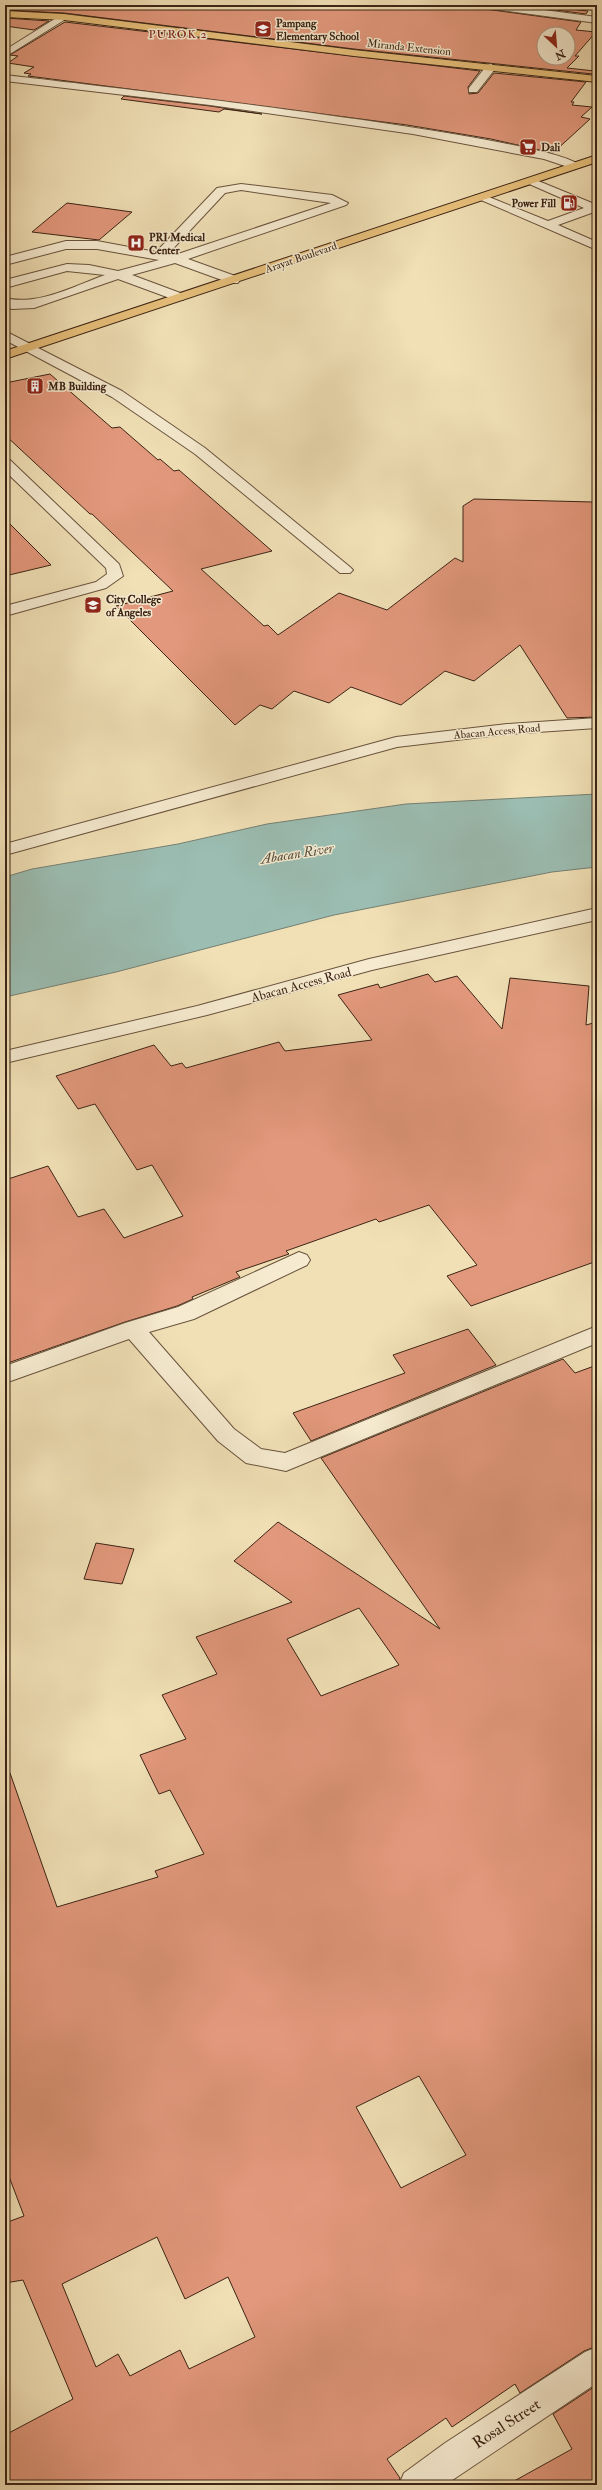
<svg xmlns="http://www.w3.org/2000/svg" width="602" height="2490" font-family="'IM FELL Double Pica',serif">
	<rect width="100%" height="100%" fill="#f1e0b6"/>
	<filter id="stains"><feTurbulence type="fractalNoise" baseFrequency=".005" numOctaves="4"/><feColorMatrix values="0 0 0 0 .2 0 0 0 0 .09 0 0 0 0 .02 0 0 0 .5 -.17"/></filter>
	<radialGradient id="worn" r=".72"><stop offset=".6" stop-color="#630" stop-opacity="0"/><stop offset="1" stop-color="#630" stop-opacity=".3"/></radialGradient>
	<polygon fill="#9bbdb2" stroke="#758073" points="597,794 597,867 552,872 334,915 116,972 5,997 5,877 32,869 178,844 267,824 406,804"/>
	<g fill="#e2987c" stroke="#3c2415" fill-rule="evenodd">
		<path d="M 5,5 L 479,5 L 485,9 L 581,22 L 576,30 L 596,32 L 575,56 L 579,56 L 567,68 L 595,71 L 593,74 L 354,49 L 64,13 L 5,10 ZM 544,34 L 568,34 L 568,58 L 544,58 Z"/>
		<polygon points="518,5 578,8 577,10 588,11 586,14"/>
		<polygon points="5,18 49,21 34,30 5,26"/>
		<polygon points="65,22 480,71 468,87 469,94 478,93 494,73 586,82 571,102 574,102 572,105 592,107 581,117 590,119 553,153 491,139 407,125 28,76 31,74 24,73 34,67 8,63 18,56 10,55"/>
		<polygon points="124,96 210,106 262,114 224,109 219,112 121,99"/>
		<polygon points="67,203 132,212 99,240 32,232"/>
		<polygon points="50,374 112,428 120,427 158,460 160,459 174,471 179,470 272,551 201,569 264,626 268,625 278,635 339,593 387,610 455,558 463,562 463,506 474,499 593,502 597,536 597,717 567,718 520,645 474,681 445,671 401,705 351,687 329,703 294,691 272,709 260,705 235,725 116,606 173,591 92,514 90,514 5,435 5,383"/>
		<polygon points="5,519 51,565 5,576"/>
		<polygon points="428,974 435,982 457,976 502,1029 510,978 589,986 586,1025 597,1022 597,1261 471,1306 447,1276 477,1265 429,1205 379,1222 376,1219 286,1251 289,1254 236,1272 240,1277 192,1297 193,1299 177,1306 125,1322 5,1364 5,1180 48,1166 78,1217 104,1209 124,1238 183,1216 152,1165 137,1170 95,1104 78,1109 56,1076 154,1045 171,1066 182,1063 186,1068 279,1042 285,1051 372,1040 338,995 378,984 380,988"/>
		<polygon points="468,1329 496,1365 311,1441 293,1413 405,1373 393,1355"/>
		<path d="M 563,1359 L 575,1373 L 597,1365 L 597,2346 L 584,2351 L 520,2393 L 515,2384 L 452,2427 L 446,2418 L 387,2459 L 400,2478 L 398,2485 L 5,2485 L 5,2435 L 73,2399 L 23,2280 L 5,2283 L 5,2223 L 24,2216 L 5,2166 L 5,1774 L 10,1773 L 57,1907 L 158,1877 L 155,1871 L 204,1854 L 170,1790 L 159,1794 L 140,1755 L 186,1739 L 162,1695 L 217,1674 L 196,1637 L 292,1602 L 234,1561 L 278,1522 L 440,1629 L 321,1458 ZM 359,1608 L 399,1665 L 321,1696 L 287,1639 ZM 419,2076 L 466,2155 L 401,2188 L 356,2107 ZM 157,2237 L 185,2299 L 228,2277 L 255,2337 L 189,2369 L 180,2350 L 130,2376 L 118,2354 L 96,2367 L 62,2284 Z"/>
		<polygon points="96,1543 134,1549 122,1584 84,1579"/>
		<polygon points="597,2385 597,2485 507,2485 572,2449 553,2414"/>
	</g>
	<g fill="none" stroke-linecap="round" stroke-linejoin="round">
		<g stroke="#69533d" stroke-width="2">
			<g id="minor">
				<polygon points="480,5 507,5 597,17 597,23 485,8"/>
				<polygon points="61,15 69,17 5,57 5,50"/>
				<polygon points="491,64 496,67 495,69 477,92 469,92 469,88 487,65"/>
				<path d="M 5,75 C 72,83 559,137 580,166 L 574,169 L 544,159 L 413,134 L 210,105 L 5,81 Z"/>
				<polygon points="531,178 597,205 597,211 558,225 597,242 597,250 474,197 476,195 484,195 548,221 584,208 527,183 525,181"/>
				<path d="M 241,184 L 332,195 L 348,203 L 346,205 L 188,259 L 238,277 L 240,280 L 238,283 L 230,283 L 175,263 L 132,275 L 183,294 L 185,297 L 183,300 L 175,300 L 118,279 L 34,308 L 12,309 L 5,307 L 5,298 C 38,306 74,286 105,275 L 67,271 L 5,288 L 5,280 L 67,264 L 89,265 L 118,271 L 159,260 L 97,249 L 66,249 L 5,265 L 5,257 L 66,241 L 97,241 L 156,252 L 217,188 ZM 241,190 L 331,203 L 175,255 L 168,254 L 225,193 Z"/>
				<polygon points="5,331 122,391 205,448 350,567 353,570 350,573 340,573 195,454 112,397 5,340"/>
				<polygon points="5,459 10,460 119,564 123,576 106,588 5,616 5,606 96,582 107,574 106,568 5,471"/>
				<polygon points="597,718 597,728 507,734 397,747 5,855 5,844 396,737 507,724"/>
				<polygon points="597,908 597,920 372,970 207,1015 5,1063 5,1051 197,1006 369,959"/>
				<polygon points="299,1252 307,1255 310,1260 307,1265 194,1319 149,1332 234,1429 261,1449 285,1453 597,1326 597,1343 286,1471 246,1463 218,1441 129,1339 5,1383 5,1366 125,1323 178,1307"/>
				<polygon points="597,2347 597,2383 445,2485 399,2485 404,2473 445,2443 585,2352"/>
			</g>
		</g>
		<g stroke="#3c2415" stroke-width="2">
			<g id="major">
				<polygon points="5,11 64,14 354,50 597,76 597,82 354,56 64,20 5,17"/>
				<polygon points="597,155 597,162 5,359 5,351"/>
			</g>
		</g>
		<use href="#minor" fill="#f6ebd0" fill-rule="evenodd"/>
		<use href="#major" fill="#e8c07b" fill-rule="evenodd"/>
	</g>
	<defs>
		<g id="school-square" transform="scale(0.9)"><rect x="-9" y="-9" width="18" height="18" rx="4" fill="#8f2418" stroke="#f6ebd0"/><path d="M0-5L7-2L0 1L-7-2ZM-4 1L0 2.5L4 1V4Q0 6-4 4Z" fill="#fff"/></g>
		<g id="supermarket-square" transform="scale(0.9)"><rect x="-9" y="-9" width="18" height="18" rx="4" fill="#8f2418" stroke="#f6ebd0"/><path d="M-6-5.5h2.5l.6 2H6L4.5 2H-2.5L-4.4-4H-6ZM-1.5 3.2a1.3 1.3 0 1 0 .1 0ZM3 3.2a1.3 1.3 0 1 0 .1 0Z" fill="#fff"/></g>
		<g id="fuel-square" transform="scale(0.9)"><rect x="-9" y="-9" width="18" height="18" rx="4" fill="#8f2418" stroke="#f6ebd0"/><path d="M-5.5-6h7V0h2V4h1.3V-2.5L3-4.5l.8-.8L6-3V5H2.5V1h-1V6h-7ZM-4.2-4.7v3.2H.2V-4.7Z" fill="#fff"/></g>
		<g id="hospital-square" transform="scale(0.9)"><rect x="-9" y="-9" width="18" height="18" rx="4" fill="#8f2418" stroke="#f6ebd0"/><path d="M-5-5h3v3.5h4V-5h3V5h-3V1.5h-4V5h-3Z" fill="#fff"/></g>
		<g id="building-square" transform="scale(0.9)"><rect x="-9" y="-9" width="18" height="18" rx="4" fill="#8f2418" stroke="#f6ebd0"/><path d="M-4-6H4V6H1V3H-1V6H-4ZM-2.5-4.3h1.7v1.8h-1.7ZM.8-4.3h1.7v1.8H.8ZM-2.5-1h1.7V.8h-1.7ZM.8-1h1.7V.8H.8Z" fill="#fff"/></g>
		<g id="university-square" transform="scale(0.9)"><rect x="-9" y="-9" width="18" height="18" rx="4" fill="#8f2418" stroke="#f6ebd0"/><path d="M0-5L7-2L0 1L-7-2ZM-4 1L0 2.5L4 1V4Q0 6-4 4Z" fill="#fff"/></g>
	</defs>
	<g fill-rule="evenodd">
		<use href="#school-square" x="263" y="29"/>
		<use href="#supermarket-square" x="528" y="147"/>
		<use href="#fuel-square" x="569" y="203"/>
		<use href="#hospital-square" x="136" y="243"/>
		<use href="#building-square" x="35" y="386"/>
		<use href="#university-square" x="93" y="605"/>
	</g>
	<g text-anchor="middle" stroke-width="3" stroke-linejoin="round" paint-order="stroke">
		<g font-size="11" font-weight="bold" fill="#3c2415" stroke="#f6ebd0" text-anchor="start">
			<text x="276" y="27">Pampang<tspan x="276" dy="13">Elementary School</tspan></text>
			<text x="541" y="151">Dali</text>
			<text x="556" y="207" text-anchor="end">Power Fill</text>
			<text x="149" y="241">PRI Medical<tspan x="149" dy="13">Center</tspan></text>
			<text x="48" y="390">MB Building</text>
			<text x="106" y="603">City College<tspan x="106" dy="13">of Angeles</tspan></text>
		</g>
		<g font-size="11" fill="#3c2415" stroke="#f6ebd0">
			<text transform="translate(409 47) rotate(6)" y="4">Miranda Extension</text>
			<text transform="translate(301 257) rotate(-19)" y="4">Arayat Boulevard</text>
			<text transform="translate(497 731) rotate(-5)" y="4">Abacan Access Road</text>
		</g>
		<g font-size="12" letter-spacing="1" fill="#7a1f14" stroke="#f6ebd0">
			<text x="178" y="38">PUROK 2</text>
		</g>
		<g font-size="13" fill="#3c2415" stroke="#f6ebd0">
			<text transform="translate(301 984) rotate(-15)" y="5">Abacan Access Road</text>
		</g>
		<g font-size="14" font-style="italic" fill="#585244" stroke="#f6ebd0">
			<text transform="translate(297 853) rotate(-9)" y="5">Abacan River</text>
		</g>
		<g font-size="16" fill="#3c2415" stroke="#f6ebd0">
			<text transform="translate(506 2423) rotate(-33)" y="6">Rosal Street</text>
		</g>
	</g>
	<rect width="602" height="2490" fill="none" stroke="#f1e0b6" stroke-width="20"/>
	<rect x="6" y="6" width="590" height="2478" fill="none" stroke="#3c2415" stroke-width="2"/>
	<rect x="10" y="10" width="582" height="2470" fill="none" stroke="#3c2415"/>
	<g transform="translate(556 46) rotate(154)"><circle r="19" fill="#f6ebd0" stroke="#ac9b85"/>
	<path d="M0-3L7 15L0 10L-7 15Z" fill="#8f2418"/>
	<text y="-6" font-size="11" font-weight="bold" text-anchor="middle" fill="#3c2415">N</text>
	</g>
	<rect width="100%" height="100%" filter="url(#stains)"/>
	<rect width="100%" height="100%" fill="url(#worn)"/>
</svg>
